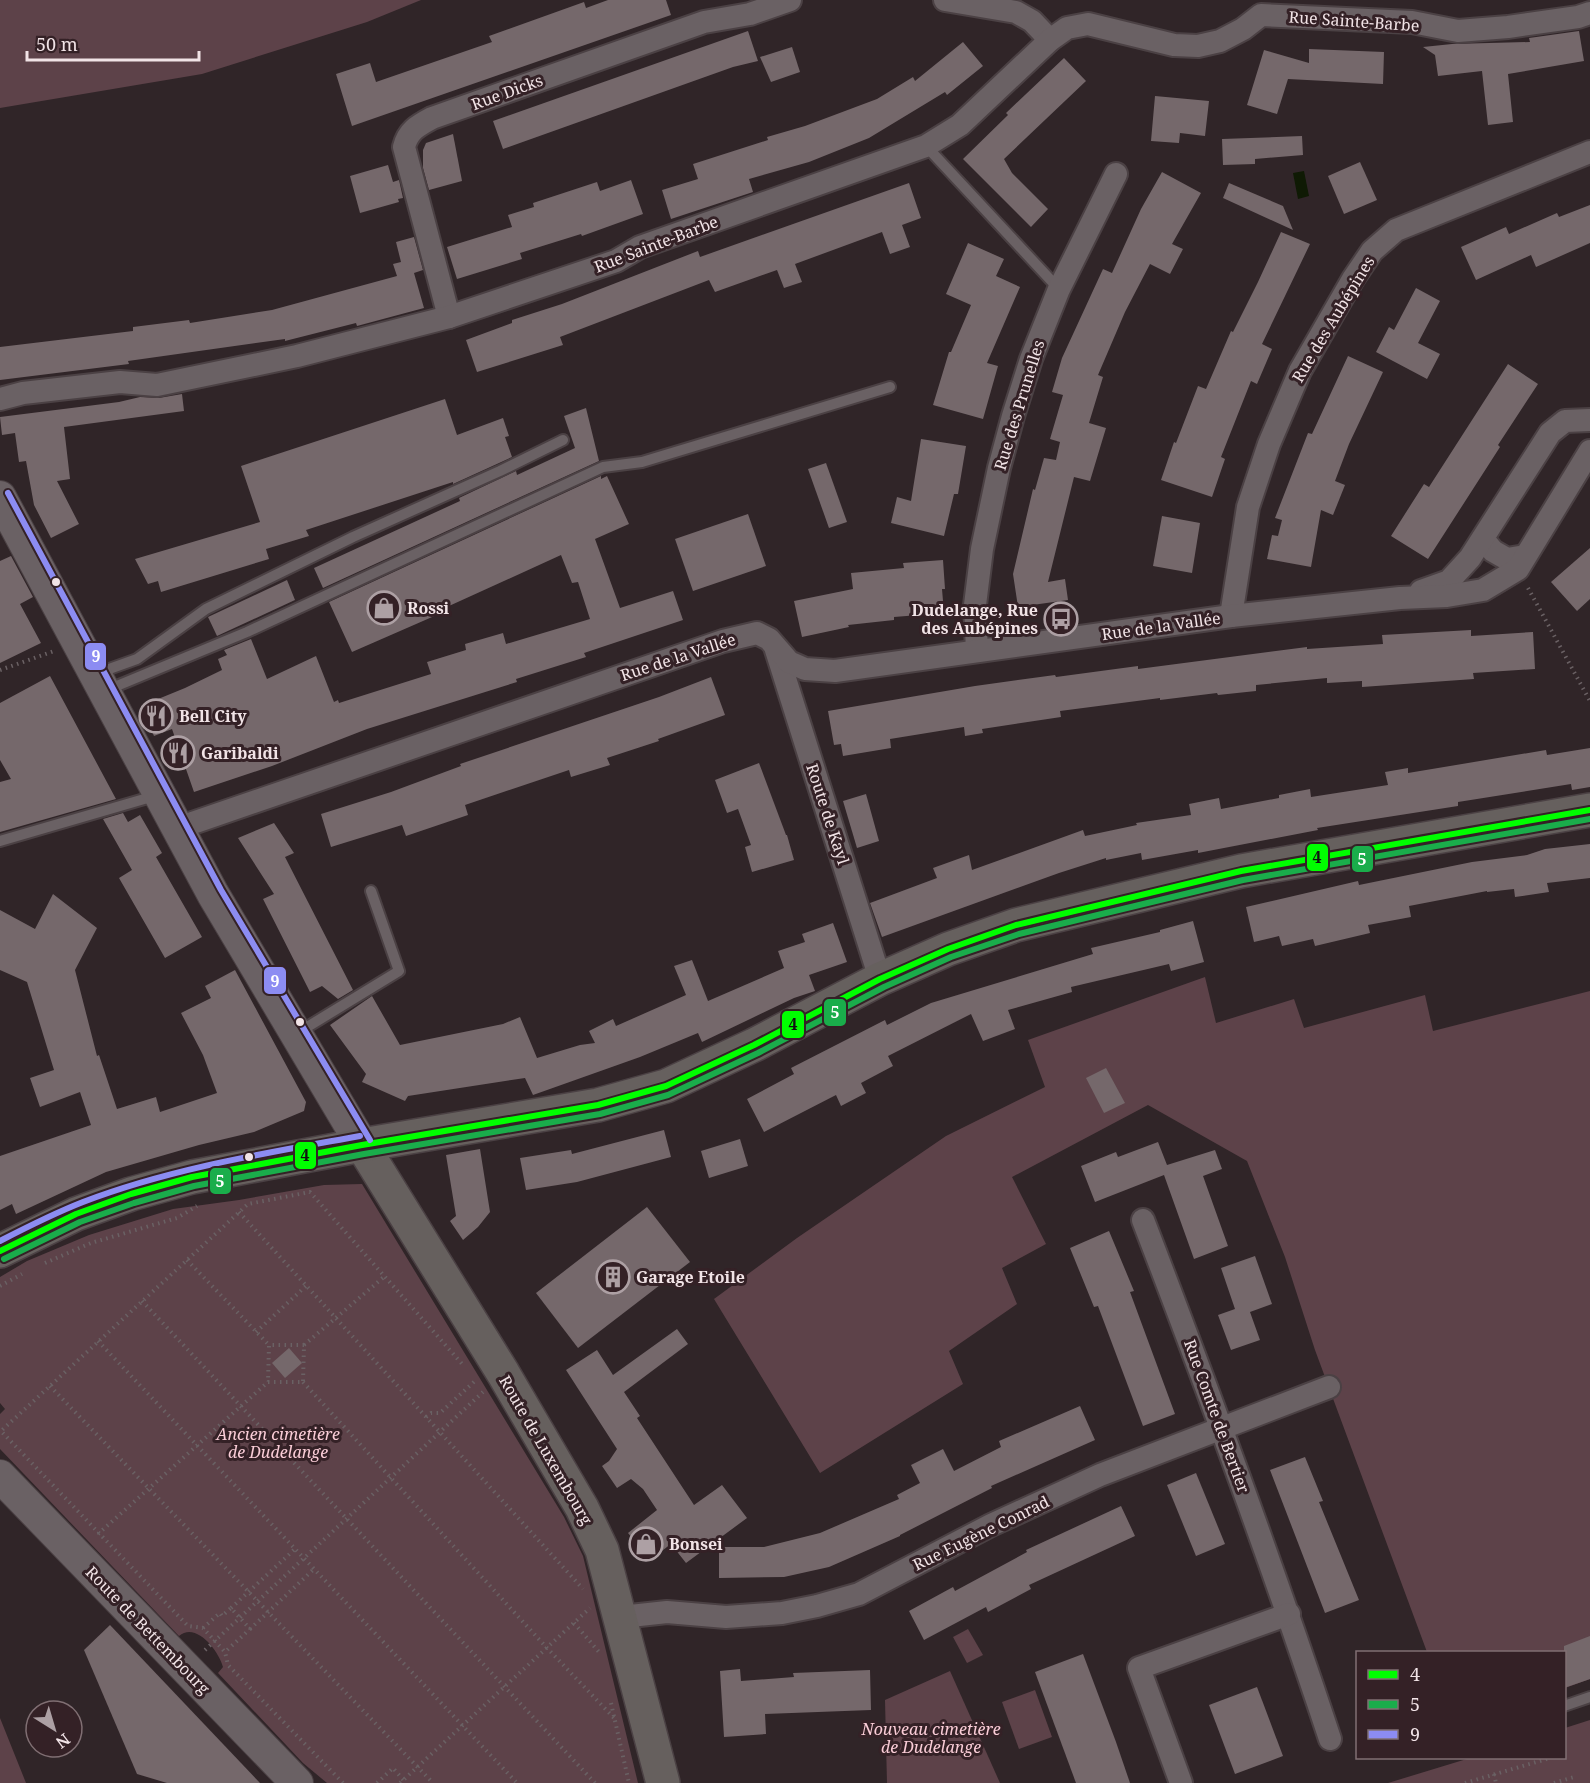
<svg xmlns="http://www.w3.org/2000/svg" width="1590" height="1783" font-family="'Noto Serif',serif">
	<rect width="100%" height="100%" fill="#302528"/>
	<g fill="#5d4249">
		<polygon points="0,0 421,0 367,22 202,74 0,108"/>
		<polygon points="1205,977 1216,1023 1294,999 1304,1028 1425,995 1433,1031 1590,991 1590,1679 1565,1688 1564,1652 1427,1652 1315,1350 1285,1257 1247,1161 1148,1105 1012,1177 1046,1244 1002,1268 1017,1304 949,1351 963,1384 820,1473 714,1299 797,1238 946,1136 1045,1087 1028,1040"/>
		<path d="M 362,1184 L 564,1517 L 583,1556 L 638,1783 L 327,1783 L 303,1763 L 218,1673 L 223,1667 C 219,1651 196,1621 179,1636 L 0,1449 L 0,1414 L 5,1409 L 0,1403 L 0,1277 L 27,1261 L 89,1235 L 173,1209 L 239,1200 L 324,1185 Z"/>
		<polygon points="968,1629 983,1655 967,1663 953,1637"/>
		<polygon points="950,1671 1000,1783 887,1783 885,1700"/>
		<polygon points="1035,1690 1052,1737 1019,1749 1002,1702"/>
		<polygon points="0,1718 26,1783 0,1783"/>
		<polygon points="1590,1720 1590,1783 1388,1783 1470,1758 1564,1758 1565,1728"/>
	</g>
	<polygon fill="#0f1a04" points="1304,171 1309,196 1298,199 1293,173"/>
	<g fill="#75686b">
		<polygon points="608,0 666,0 671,15 352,126 336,74 370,63 376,82 492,42 489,36 584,2 586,8"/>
		<polygon points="748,31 758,61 733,67 503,149 493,121"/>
		<polygon points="1579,31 1584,61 1508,74 1513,122 1488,125 1482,71 1438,76 1435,55 1423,47 1452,44 1530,42 1529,38"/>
		<polygon points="963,42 983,66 947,95 945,92 869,138 809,162 749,179 753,192 671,219 662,190 698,179 693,164 768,140 767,137 805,126 877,99 913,77 915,81"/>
		<polygon points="792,47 800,72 771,82 760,57"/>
		<polygon points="1309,49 1384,52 1383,84 1288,79 1277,114 1247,105 1264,50 1309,63"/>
		<polygon points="1064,58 1086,81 1004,159 1012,173 1048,209 1031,227 963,159 1008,115 1006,113"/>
		<polygon points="1155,96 1209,101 1205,136 1180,133 1179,143 1151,141"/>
		<polygon points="453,134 462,181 429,190 423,168 423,150 426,143"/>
		<polygon points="1302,136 1303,155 1255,159 1255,164 1223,165 1222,139"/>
		<polygon points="1360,162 1377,200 1344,214 1328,176"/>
		<polygon points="388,165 393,182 399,180 403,198 398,199 399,202 360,213 350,176"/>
		<polygon points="1162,172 1201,193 1172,244 1183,249 1170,274 1150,264 1125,312 1098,375 1103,377 1089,423 1106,428 1090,481 1074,477 1048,582 1065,579 1068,600 1018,607 1013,574 1033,489 1035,490 1044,458 1056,460 1060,442 1050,439 1063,395 1052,392 1062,358 1103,269 1112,273 1141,209"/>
		<polygon points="631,180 643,214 582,236 581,234 520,253 522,259 457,279 447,247 512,227 508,215 534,207 533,203 597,182 600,191"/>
		<polygon points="909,183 921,218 902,225 910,247 890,254 882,232 795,264 802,282 784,288 777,270 715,292 709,280 560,337 563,345 477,372 466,340 512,323 512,320 562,304 698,251 700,257"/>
		<polygon points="1229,183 1283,206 1293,230 1223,198"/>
		<polygon points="1590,205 1590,243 1536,267 1531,255 1476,280 1461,247 1506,227 1509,234 1557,213 1559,217"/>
		<polygon points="1281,232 1310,244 1262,344 1272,349 1257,384 1251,381 1221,457 1225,459 1212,497 1161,480 1174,442 1176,443 1198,386 1206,389 1231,331 1233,332 1258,282"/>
		<polygon points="414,237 423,270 414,273 424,308 357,326 356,323 285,341 285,339 128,361 129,364 0,380 0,347 133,331 133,327 189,320 190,323 272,310 397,276 393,264 401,262 396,242"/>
		<polygon points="968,243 1004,259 996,276 1020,287 987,363 998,366 983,419 933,405 949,352 951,352 971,305 946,294"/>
		<polygon points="1416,288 1440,301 1418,343 1440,354 1427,379 1376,352 1389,327 1394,330"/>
		<polygon points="1348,356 1383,372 1349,444 1335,481 1345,485 1333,515 1321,510 1311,567 1267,559 1272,535 1278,536 1282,520 1275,518 1308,433 1312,434"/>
		<polygon points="1508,364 1538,384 1498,445 1500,447 1428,559 1391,536 1424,484 1429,487"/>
		<polygon points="182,394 184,411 64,427 70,479 57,481 79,524 51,538 34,505 26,461 19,462 15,433 2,435 0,417 119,402 140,397 159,398"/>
		<polygon points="445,399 457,435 503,418 509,436 505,437 512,457 453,484 453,482 306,530 309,536 266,549 269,559 161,592 158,581 148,584 135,559 260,522 241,466"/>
		<polygon points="586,408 599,461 323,588 314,568 460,501 459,498 516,471 517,475 575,448 564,416"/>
		<polygon points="921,439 966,446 958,494 954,494 944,536 891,523 897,497 911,501"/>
		<polygon points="826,463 847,522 829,528 808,469"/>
		<polygon points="601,476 601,479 607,476 629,524 595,539 620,608 673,591 683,620 584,653 586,657 516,679 517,682 367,729 272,766 194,792 172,729 154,736 141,706 185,688 222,670 218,659 227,655 224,650 251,639 267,679 316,656 334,702 338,700 339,703 431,674 427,662 466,650 465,644 503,633 506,644 590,619 578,582 572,583 561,555 438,611 439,614 352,652 329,602"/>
		<polygon points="748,514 766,566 693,591 675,539"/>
		<polygon points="1162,516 1200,523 1192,573 1153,566"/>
		<polygon points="1590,548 1590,599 1577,611 1551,582"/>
		<polygon points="11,556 33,597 20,604 41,643 0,663 0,561"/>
		<polygon points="943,560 945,589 942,589 944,613 894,617 894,620 848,625 849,627 802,637 794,601 853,589 851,573 904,568 903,563"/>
		<polygon points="287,580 295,600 217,636 208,617"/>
		<polygon points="1471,630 1471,636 1533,632 1535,669 1473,673 1474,679 1362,687 1362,681 1327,683 1327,678 1256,685 1256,691 1218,695 1217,693 1160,700 1160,698 1060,711 1061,717 982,729 983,733 965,736 964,727 890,739 891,748 843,756 841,744 834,745 828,711 975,686 1055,675 1056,677 1138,666 1138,669 1307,647 1307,649 1383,644 1382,635"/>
		<polygon points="50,676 116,799 0,832 0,782 11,779 0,760 0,703"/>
		<polygon points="711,677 725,715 658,739 659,741 607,758 610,765 571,777 569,770 465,805 468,815 406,836 402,825 331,847 321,814 391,792 461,766 460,764 659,697"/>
		<polygon points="1590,748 1590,787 1572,790 1571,784 1458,802 1458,806 1317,828 1318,830 1198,853 1198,850 1142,860 1141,853 1106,860 1106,858 1059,873 882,937 870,903 937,878 933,868 969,855 972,870 1083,830 1085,836 1137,825 1136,823 1191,815 1189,804 1219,798 1221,809 1279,798 1279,795 1310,789 1311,797 1388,785 1385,772 1408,768 1408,773 1546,750 1547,755"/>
		<polygon points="759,763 786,835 787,835 794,860 752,872 745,847 751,845 738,809 727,813 715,780"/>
		<polygon points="866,794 879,841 857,848 843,801"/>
		<polygon points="123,813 128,822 140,815 162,853 156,857 202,937 165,958 119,878 132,870 103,819"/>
		<polygon points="274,823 294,853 285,857 353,990 338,999 322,986 310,992 263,899 274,894 238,838"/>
		<polygon points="1590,844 1590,878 1547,883 1549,892 1515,897 1514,889 1487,892 1487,891 1409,906 1411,917 1368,925 1370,933 1315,946 1313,939 1282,946 1279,936 1254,942 1246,907 1358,881 1359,885 1472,862 1527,855 1545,849"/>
		<polygon points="53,894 97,928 75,970 97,1056 99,1055 117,1109 156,1097 160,1112 217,1093 203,1055 181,1013 211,998 205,986 235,970 306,1102 304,1111 254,1132 199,1145 106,1172 16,1214 12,1204 0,1210 0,1156 91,1125 80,1092 40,1107 30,1078 54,1070 27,982 0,970 0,910 35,929"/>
		<polygon points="1193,921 1204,962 1171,971 1169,964 1071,987 1072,992 1008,1010 1015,1029 983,1041 971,1014 888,1056 893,1066 861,1083 866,1093 841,1106 836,1095 764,1132 747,1099 794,1074 791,1068 885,1020 887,1025 931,1003 1093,954 1091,948 1160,932 1160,930"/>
		<polygon points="833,923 847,962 809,975 815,991 794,998 702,1042 698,1033 640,1057 533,1095 525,1078 408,1096 405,1101 362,1082 366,1074 330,1025 372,996 400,1045 503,1024 520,1017 537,1058 580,1045 595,1043 589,1031 613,1019 616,1026 686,995 674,966 692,960 708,1001 784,968 778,951 805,942 802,934"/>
		<polygon points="1106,1068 1125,1103 1104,1113 1086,1078"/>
		<polygon points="664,1130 671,1157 577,1182 526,1190 520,1158 571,1150 572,1154"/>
		<polygon points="740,1139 748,1166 709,1178 701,1151"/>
		<polygon points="1158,1142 1167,1165 1215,1150 1222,1169 1203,1176 1228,1246 1194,1259 1164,1175 1095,1202 1081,1166 1116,1152 1118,1157"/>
		<polygon points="480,1149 490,1212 478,1227 463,1240 450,1221 456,1216 446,1155"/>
		<polygon points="647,1207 690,1262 578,1348 536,1293"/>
		<polygon points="1109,1231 1134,1291 1130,1292 1175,1414 1143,1426 1098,1306 1094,1307 1070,1248"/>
		<polygon points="1255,1256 1272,1304 1250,1312 1260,1340 1231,1350 1218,1315 1235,1309 1221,1268"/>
		<polygon points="677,1329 688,1344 624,1392 640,1416 637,1418 694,1505 722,1485 747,1518 686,1563 671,1544 650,1560 628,1533 657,1510 643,1489 631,1479 617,1488 602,1466 609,1461 617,1449 566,1370 597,1350 613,1375"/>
		<polygon points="289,1348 302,1363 285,1378 272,1363"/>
		<polygon points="1080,1406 1095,1440 991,1486 992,1488 900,1535 900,1536 829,1567 784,1577 719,1578 719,1547 764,1547 820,1533 899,1499 897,1495 920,1483 911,1465 943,1449 954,1471 1001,1447 999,1441"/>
		<polygon points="1305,1457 1323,1501 1319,1502 1359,1600 1325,1613 1270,1470"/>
		<polygon points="1196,1473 1225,1544 1196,1556 1167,1485"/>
		<polygon points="1121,1506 1135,1536 1029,1585 1031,1589 988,1612 986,1607 924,1640 909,1611 953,1587 955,1591 1027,1552 1026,1550"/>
		<polygon points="110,1625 260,1783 167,1783 137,1774 84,1650"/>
		<polygon points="1590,1636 1590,1679 1564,1688 1564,1646"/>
		<polygon points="1083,1654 1116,1742 1130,1783 1076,1783 1035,1672"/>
		<polygon points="740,1669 741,1681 794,1677 793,1673 870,1670 871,1710 765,1714 766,1734 724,1737 720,1671"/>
		<polygon points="1257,1687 1283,1756 1235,1774 1209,1705"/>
	</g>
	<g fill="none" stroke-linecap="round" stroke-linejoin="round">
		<g stroke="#4b4144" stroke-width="14">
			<g id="lane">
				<polyline points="926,146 1059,289"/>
				<polyline points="98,673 137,659 206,609 353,537 500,471 563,440"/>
				<polyline points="107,690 247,632 603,467 642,462 890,387"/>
				<polyline points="0,841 158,795"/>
				<polyline points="299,1032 399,971 371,891"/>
				<polyline points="1564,1706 1590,1697"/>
			</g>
		</g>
		<g stroke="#4b4144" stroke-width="26">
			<g id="street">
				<polyline points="945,0 1016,12 1032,21 1050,40"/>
				<path d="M 449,317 L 404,147 C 408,131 417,126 432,118 L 704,22 L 750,14 L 790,0"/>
				<polyline points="0,399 23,393 120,382 157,385 297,356 449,317 616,261 640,247 926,146 960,125 1050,40 1067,28 1088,24 1174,45 1198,46 1220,41 1243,29 1261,15 1412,22 1458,31 1508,27 1578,17 1590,13"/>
				<polyline points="1483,539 1493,551 1507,559 1525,556"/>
				<polyline points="1421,591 1449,581 1470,558 1550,433 1565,421 1590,420"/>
				<polyline points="1231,616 1248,507 1269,444 1300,371 1353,279 1372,251 1396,230 1590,152"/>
				<polyline points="776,650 880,979"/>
				<polyline points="977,651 975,605 982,549 999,468 1013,416 1031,359 1059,289 1116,174"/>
				<polyline points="178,828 723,641 757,633 769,639 789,662 805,669 835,671 1231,616 1400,598 1447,596 1483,590 1518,569 1590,451"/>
				<path d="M 1143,1220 C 1209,1392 1272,1564 1330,1739"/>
				<polyline points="621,1617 667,1612 726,1617 782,1613 817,1606 859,1594 991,1525 1100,1475 1329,1387"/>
				<polyline points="1181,1783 1139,1668 1289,1614"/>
			</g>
		</g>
		<g stroke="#4b4144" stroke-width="34">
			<g id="secondary">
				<polyline points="0,497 213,894 362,1145"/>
				<polyline points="0,1476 297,1783"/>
			</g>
		</g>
		<g stroke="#4b4144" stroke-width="36">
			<g id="primary">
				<polyline points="362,1145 503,1373 582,1508 602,1550 663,1783"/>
				<polyline points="0,1251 76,1214 131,1194 192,1177 362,1145 598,1105 666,1086 754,1045 880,979 948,949 1016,925 1241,871 1590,810"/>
			</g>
		</g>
		<g stroke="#6a6164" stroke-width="4" stroke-dasharray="1.5 4.5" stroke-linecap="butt">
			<polyline points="1528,588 1590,701"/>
			<polyline points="0,670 54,651"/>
			<polyline points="239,1212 583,1589"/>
			<polyline points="187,1260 269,1345"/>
			<polyline points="45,1263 91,1243 177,1218 197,1206"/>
			<polyline points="0,1286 22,1274"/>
			<polyline points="142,1301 595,1783"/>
			<polyline points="256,1332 306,1286"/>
			<polyline points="98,1341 517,1783"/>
			<polyline points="304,1345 385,1276"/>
			<polyline points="303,1382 547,1648 614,1718"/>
			<polyline points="50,1386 433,1783"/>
			<polyline points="426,1417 431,1413 440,1413 476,1380"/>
			<polyline points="98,1534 268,1382 303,1382 304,1345 269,1345 268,1382"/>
			<polyline points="231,1608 295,1549"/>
			<polyline points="574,1623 599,1652"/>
			<polyline points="203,1628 220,1613 222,1616 231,1608 250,1629 225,1652"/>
			<polyline points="250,1629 314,1569"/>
			<polyline points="205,1650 483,1392"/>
			<polyline points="611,1703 629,1783"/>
			<polyline points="1564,1753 1567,1752"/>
			<polyline points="1494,1774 1496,1783"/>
			<polyline points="343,1783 228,1665 225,1652 203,1628 188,1626 1,1431 248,1204 310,1192 463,1365"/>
			<polyline points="377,1783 393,1768 406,1783"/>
			<polyline points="400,1783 590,1608"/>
			<polyline points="1465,1783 1550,1758"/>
			<polyline points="1554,1783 1574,1777"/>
		</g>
		<use href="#lane" stroke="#6a6164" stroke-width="10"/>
		<use href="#street" stroke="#6a6164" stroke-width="22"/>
		<use href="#secondary" stroke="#6a6164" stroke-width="32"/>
		<use href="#primary" stroke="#66605e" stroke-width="33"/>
		<g stroke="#342126" stroke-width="10">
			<polyline id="bus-1" points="0,1251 76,1214 131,1194 192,1177 362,1145 598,1105 666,1086 754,1045 880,979 948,949 1016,925 1241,871 1590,810"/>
		</g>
		<g stroke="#342126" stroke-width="10">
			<polyline id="bus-2" points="4,1259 80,1222 134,1203 194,1186 364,1154 600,1114 668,1095 758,1053 884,987 951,957 1019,934 1243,880 1590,819"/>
		</g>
		<g stroke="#342126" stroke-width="10">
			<g id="bus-3">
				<polyline points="8,493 221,890 370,1140"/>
				<path d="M 0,1241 C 27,1227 55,1213 83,1202 C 172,1168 267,1153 360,1136"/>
			</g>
		</g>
		<use href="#bus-1" stroke="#0f0" stroke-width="6"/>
		<use href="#bus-2" stroke="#1aad4b" stroke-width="6"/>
		<use href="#bus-3" stroke="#8c8cf2" stroke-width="6"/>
	</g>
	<defs>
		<g id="shop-ring" transform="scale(1.725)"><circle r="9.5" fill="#342126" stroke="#ada0a4" stroke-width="1.5"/><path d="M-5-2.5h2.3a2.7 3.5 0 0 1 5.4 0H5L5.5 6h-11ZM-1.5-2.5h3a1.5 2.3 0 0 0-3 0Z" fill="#ada0a4"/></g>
		<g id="bus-ring" transform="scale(1.725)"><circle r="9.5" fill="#342126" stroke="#ada0a4" stroke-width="1.5"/><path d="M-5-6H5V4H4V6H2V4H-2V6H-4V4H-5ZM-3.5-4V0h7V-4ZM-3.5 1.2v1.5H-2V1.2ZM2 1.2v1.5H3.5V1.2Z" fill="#ada0a4"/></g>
		<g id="restaurant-ring" transform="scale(1.725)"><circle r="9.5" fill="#342126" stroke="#ada0a4" stroke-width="1.5"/><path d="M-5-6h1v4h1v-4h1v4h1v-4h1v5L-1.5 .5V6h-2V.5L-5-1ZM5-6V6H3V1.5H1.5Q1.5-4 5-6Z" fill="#ada0a4"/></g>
		<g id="building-ring" transform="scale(1.725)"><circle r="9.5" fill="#342126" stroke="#ada0a4" stroke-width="1.5"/><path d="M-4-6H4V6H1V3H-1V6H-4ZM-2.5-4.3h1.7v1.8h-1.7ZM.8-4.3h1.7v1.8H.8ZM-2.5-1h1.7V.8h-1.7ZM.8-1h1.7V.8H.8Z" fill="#ada0a4"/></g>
	</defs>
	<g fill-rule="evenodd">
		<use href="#shop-ring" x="384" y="608"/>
		<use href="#bus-ring" x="1061" y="619"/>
		<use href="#restaurant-ring" x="156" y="716"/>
		<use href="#restaurant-ring" x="178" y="753"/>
		<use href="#building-ring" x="613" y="1277"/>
		<use href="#shop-ring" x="646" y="1544"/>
	</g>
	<g fill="#f1e3e6" stroke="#342126" stroke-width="2">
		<circle cx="56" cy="582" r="5"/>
		<circle cx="300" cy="1022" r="5"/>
		<circle cx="249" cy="1157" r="5"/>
	</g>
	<g text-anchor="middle" stroke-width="6" stroke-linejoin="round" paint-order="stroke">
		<g font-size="16" fill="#f1e3e6" stroke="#342126">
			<text transform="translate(1354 21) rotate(4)" y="6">Rue Sainte-Barbe</text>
			<text transform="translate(507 92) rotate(-20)" y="6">Rue Dicks</text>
			<text transform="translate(656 244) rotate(-21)" y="6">Rue Sainte-Barbe</text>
			<text transform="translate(1333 319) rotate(-59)" y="6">Rue des Aubépines</text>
			<text transform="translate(1019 405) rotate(-73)" y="6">Rue des Prunelles</text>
			<text transform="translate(1161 626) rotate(-8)" y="6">Rue de la Vallée</text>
			<text transform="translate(678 657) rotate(-18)" y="6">Rue de la Vallée</text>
			<text transform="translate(828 814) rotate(72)" y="6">Route de Kayl</text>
			<text transform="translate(1217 1416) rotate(70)" y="6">Rue Comte de Bertier</text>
			<text transform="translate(546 1450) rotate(60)" y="6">Route de Luxembourg</text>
			<text transform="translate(981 1533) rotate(-26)" y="6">Rue Eugène Conrad</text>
			<text transform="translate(148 1630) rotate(46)" y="6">Route de Bettembourg</text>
		</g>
		<g font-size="16" font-weight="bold" fill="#f1e3e6" stroke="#342126" text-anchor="start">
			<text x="407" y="614">Rossi</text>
			<text x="1038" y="616" text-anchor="end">Dudelange, Rue<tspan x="1038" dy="18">des Aubépines</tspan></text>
			<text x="179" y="722">Bell City</text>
			<text x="201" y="759">Garibaldi</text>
			<text x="636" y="1283">Garage Etoile</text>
			<text x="669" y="1550">Bonsei</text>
		</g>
		<g font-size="16" font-style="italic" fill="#facdd7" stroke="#342126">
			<text x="278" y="1440">Ancien cimetière<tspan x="278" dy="18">de Dudelange</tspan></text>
			<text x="931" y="1735">Nouveau cimetière<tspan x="931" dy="18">de Dudelange</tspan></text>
		</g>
	</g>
	<g stroke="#342126" stroke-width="2">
		<rect x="84" y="642" width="23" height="29" rx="6" fill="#8c8cf2"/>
		<rect x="1306" y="843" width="23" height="29" rx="6" fill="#0f0"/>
		<rect x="1351" y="845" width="23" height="28" rx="6" fill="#1aad4b"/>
		<rect x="263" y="966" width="24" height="29" rx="6" fill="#8c8cf2"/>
		<rect x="823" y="998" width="24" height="29" rx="6" fill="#1aad4b"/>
		<rect x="781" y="1010" width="24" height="29" rx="6" fill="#0f0"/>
		<rect x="294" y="1141" width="23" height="29" rx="6" fill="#0f0"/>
		<rect x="209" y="1167" width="23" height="28" rx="6" fill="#1aad4b"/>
	</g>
	<g font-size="16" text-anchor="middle" font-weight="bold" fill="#fff">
		<text x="96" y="662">9</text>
		<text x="1362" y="865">5</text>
		<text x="275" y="987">9</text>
		<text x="835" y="1018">5</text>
		<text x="220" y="1187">5</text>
	</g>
	<g font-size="16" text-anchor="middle" font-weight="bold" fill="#111">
		<text x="1317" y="863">4</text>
		<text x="793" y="1030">4</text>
		<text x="305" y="1161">4</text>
	</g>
	<rect x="1356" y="1651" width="210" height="108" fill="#342126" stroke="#806f73" stroke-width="1.5"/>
	<rect x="1368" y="1670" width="30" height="9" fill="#00ff00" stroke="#806f73" stroke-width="1.5"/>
	<text x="1410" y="1681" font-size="18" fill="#f1e3e6">4</text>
	<rect x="1368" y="1700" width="30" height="9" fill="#1aad4b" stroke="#806f73" stroke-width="1.5"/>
	<text x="1410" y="1711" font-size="18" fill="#f1e3e6">5</text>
	<rect x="1368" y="1730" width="30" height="9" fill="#8c8cf2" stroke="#806f73" stroke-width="1.5"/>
	<text x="1410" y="1741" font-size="18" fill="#f1e3e6">9</text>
	<g transform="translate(54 1729) rotate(143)"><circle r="28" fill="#342126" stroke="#806f73" stroke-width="1.5"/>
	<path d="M0-4.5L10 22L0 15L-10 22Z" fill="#ada0a4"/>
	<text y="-9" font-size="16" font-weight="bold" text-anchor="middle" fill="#f1e3e6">N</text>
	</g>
	<path d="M27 51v9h172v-9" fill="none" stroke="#f1e3e6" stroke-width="3"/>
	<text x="36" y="51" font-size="18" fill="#f1e3e6" stroke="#342126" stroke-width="4.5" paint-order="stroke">50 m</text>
</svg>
